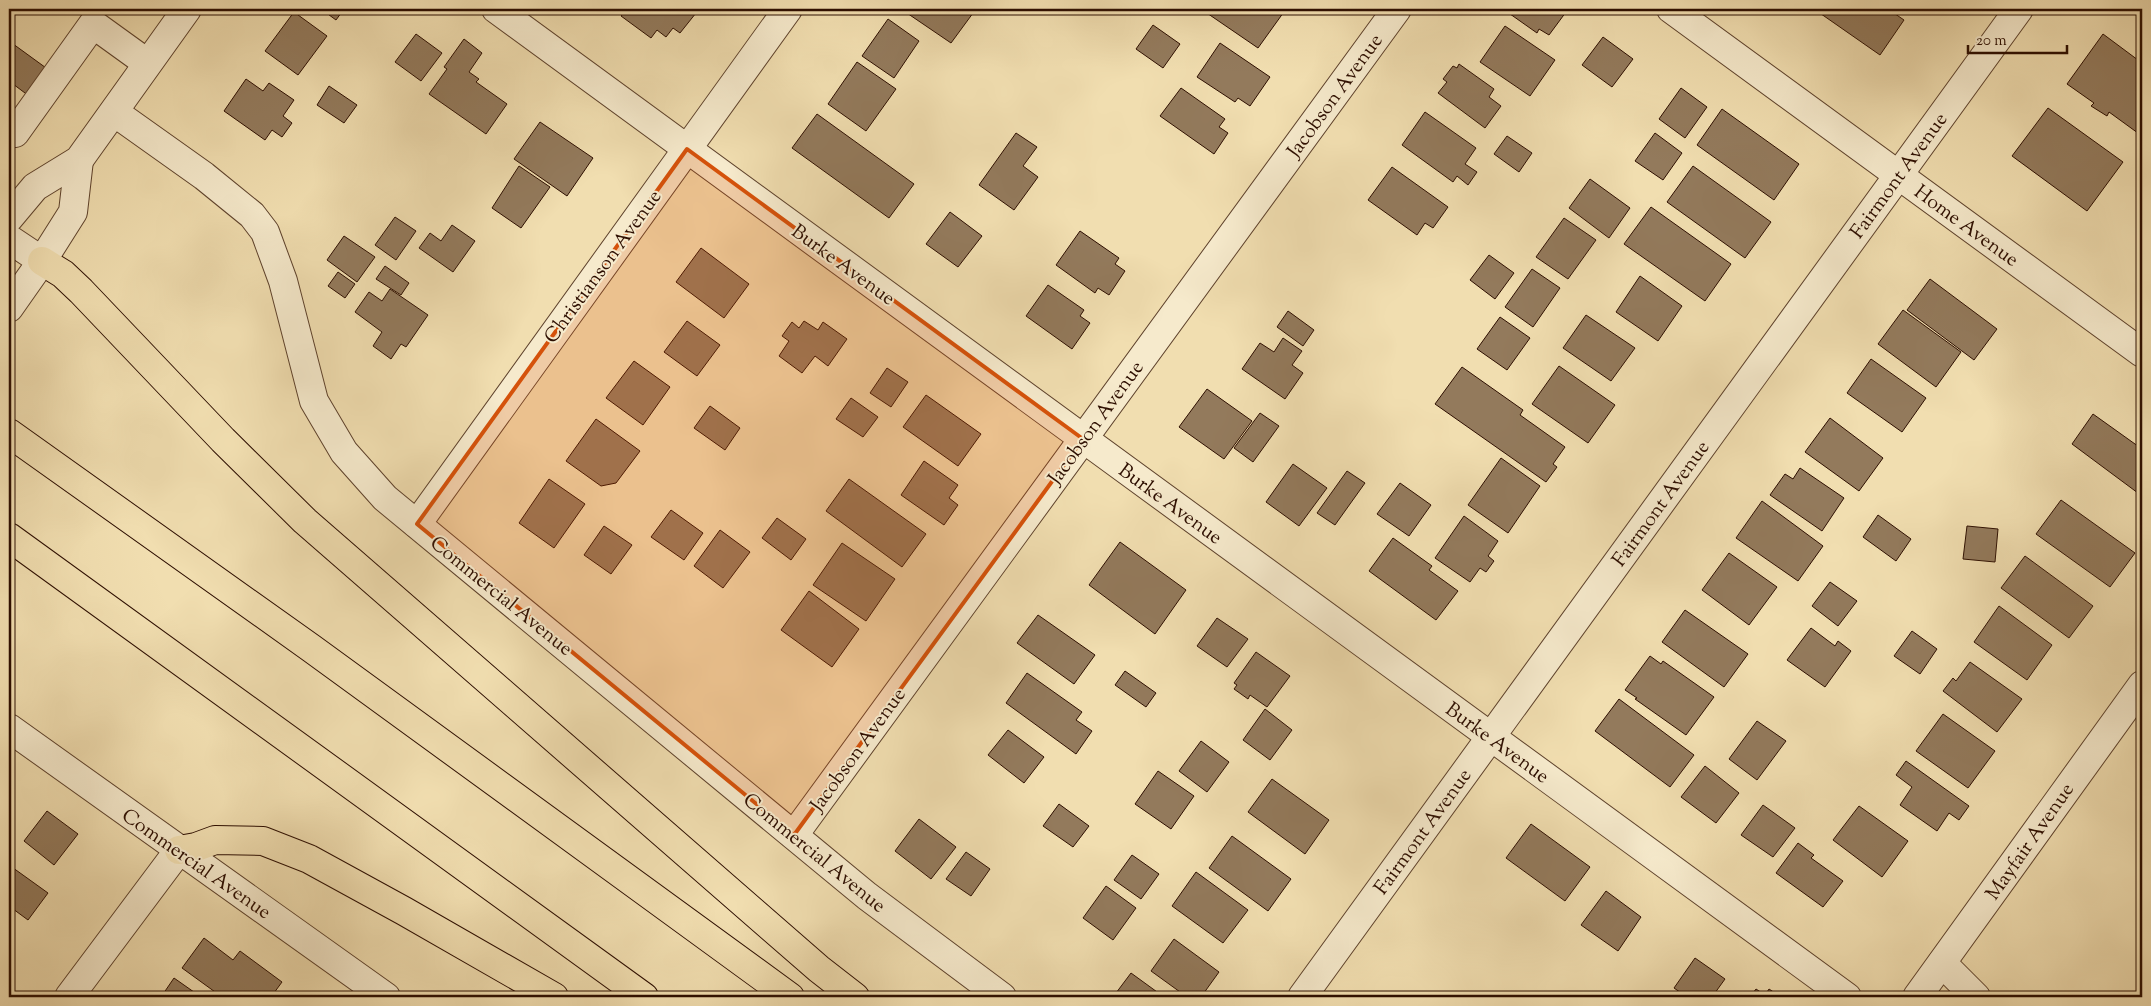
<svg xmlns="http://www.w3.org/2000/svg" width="2151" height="1006" font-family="'Sorts Mill Goudy',serif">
	<rect width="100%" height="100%" fill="#f1deb0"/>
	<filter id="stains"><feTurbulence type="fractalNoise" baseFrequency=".004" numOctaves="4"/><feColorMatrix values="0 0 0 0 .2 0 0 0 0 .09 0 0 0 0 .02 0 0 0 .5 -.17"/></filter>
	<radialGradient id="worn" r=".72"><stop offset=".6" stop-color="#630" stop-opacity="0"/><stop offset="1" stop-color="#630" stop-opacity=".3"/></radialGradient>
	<g fill="#937a5c" stroke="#2d0e00">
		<polygon points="321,9 344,9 336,20"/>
		<polygon points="627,9 690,9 696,13 680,33 673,28 666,37 657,30 651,38 621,16"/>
		<polygon points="901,9 976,9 951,43"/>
		<polygon points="1201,9 1286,9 1258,48"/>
		<polygon points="1503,9 1562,9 1566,12 1549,35 1539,29 1537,33"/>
		<polygon points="1814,9 1888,9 1904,20 1880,55"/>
		<polygon points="294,12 327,36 298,75 265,51"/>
		<polygon points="888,19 919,41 894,78 862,56"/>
		<polygon points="1153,25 1180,44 1163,68 1136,49"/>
		<polygon points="1505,26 1555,60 1530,96 1480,62"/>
		<polygon points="416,34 442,53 421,81 395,62"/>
		<polygon points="2103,34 2142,63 2142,136 2109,112 2107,116 2091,106 2094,103 2067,84"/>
		<polygon points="1603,37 1633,59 1612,87 1582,65"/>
		<polygon points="464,39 482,53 469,72 479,79 476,82 507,104 486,134 429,94 447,69 444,67"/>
		<polygon points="9,41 53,73 33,99 9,81"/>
		<polygon points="1220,43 1270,77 1250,106 1238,98 1235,102 1197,77"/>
		<polygon points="857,62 896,89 866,131 828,104"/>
		<polygon points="1459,64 1494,89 1489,97 1501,106 1485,128 1438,93 1447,82 1443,79 1453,66 1457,68"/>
		<polygon points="246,79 263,91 269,83 294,100 283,116 292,123 282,137 272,130 265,140 224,111"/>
		<polygon points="329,86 357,105 344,123 317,105"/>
		<polygon points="1181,88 1225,119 1219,127 1228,133 1214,154 1160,116"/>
		<polygon points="1681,88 1707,107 1685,138 1659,119"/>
		<polygon points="2048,108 2123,162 2087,211 2012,156"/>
		<polygon points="1722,109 1799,164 1774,200 1697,145"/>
		<polygon points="1425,112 1476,148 1465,164 1477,172 1468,185 1457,176 1453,182 1402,145"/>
		<polygon points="817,114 914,184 889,218 792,148"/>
		<polygon points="540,122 593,158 567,196 514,159"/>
		<polygon points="1016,133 1037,147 1023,166 1038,177 1014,210 979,185"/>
		<polygon points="1655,133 1682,153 1663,180 1635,161"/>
		<polygon points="1507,136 1532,153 1519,172 1494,154"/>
		<polygon points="519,166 550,187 521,228 492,208"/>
		<polygon points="1693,166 1771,222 1745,258 1667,202"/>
		<polygon points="1392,167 1448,207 1433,228 1425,223 1417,235 1368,200"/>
		<polygon points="1590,179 1630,208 1609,238 1569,208"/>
		<polygon points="1651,207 1731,264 1705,301 1624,244"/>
		<polygon points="950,212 982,236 958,267 926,244"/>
		<polygon points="395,217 416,231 396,260 375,245"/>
		<polygon points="1564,218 1596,240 1568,279 1536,257"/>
		<polygon points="452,225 475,241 453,272 419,248 430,233 441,241"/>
		<polygon points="1080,231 1119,258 1115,264 1125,271 1109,295 1098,288 1095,293 1056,265"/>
		<polygon points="344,236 375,257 357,282 327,260"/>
		<polygon points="701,248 749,284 724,318 676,282"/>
		<polygon points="1489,255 1514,273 1495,299 1470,280"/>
		<polygon points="385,266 409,283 401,295 376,279"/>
		<polygon points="1532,269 1560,288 1533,327 1505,307"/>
		<polygon points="338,272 355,284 345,298 328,286"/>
		<polygon points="1640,276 1682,306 1658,341 1616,312"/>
		<polygon points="1930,279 1997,329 1974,360 1907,310"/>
		<polygon points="1048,285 1084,310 1080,316 1090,323 1072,349 1026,316"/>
		<polygon points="390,289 428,315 406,347 401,344 391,359 373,346 382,332 355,312 369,292 382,301"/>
		<polygon points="1903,310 1961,352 1936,387 1878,344"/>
		<polygon points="1288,311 1314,330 1303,346 1277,327"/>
		<polygon points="1586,315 1635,348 1611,381 1563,348"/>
		<polygon points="1500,317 1530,338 1507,370 1477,349"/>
		<polygon points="687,321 720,345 697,376 664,352"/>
		<polygon points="804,321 818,330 823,322 847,339 828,366 815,356 802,373 779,356 789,341 782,336 792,322 799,328"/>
		<polygon points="1283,338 1302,351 1292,365 1303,373 1285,399 1242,369 1260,343 1274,352"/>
		<polygon points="1871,359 1926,398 1902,432 1847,393"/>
		<polygon points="634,361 670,387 643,425 606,398"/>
		<polygon points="1559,366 1615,405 1588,443 1532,404"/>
		<polygon points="1462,367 1523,410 1520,415 1565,447 1553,464 1557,467 1546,482 1435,404"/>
		<polygon points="887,368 908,382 891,407 870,393"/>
		<polygon points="1207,389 1252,421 1224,459 1179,427"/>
		<polygon points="926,395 981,434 958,466 903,427"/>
		<polygon points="851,398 878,417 863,437 836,419"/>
		<polygon points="710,406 740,428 725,450 694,428"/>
		<polygon points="1260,413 1279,426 1253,462 1234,448"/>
		<polygon points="2093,414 2142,449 2142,496 2072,444"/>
		<polygon points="1830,418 1883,458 1859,491 1805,452"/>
		<polygon points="596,419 640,451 616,483 601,486 566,461"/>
		<polygon points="1501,458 1540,486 1508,533 1468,505"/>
		<polygon points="924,461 958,485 949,498 958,505 944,525 901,495"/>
		<polygon points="1293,464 1327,488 1299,526 1266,502"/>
		<polygon points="1800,468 1844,498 1822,531 1770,495 1785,474 1793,479"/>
		<polygon points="1347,471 1365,483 1335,525 1317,513"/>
		<polygon points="549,479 585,504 554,548 519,523"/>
		<polygon points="849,479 926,534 902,567 826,511"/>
		<polygon points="1400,483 1431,505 1409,536 1377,514"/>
		<polygon points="2061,500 2135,553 2110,587 2036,534"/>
		<polygon points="1762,501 1823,546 1798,581 1736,538"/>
		<polygon points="671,510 703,533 684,560 651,537"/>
		<polygon points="1878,515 1911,539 1896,561 1863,537"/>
		<polygon points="1464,516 1498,541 1488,556 1494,561 1486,572 1480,568 1470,582 1435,558"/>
		<polygon points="777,518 806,539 791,560 762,538"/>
		<polygon points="604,526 632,545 611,574 584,555"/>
		<polygon points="1967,526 1998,529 1995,562 1963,559"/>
		<polygon points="720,530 750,552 723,588 694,566"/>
		<polygon points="1393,538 1432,566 1429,570 1458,591 1436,620 1369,571"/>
		<polygon points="1120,542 1186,590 1155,634 1089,585"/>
		<polygon points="842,543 895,579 866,621 813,585"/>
		<polygon points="1729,553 1777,587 1749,625 1702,590"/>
		<polygon points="2025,556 2093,606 2069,638 2001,588"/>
		<polygon points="1830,582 1857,601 1838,626 1812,606"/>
		<polygon points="809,591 859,629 832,667 781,630"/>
		<polygon points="1999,606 2052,645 2027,680 1974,642"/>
		<polygon points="1685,610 1748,654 1724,687 1662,642"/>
		<polygon points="1038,615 1095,655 1074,684 1017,643"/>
		<polygon points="1217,618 1248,639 1227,667 1197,646"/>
		<polygon points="1811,628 1835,646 1838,641 1851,651 1825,687 1787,660"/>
		<polygon points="1912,631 1937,649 1920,674 1894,656"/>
		<polygon points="1256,652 1290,676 1267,707 1250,695 1248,699 1234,689 1237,685 1234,683"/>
		<polygon points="1650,656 1661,664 1663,661 1714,697 1686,735 1635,699 1637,698 1625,690"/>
		<polygon points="1970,662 2022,699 1997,732 1943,691 1953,678 1956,681"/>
		<polygon points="1125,671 1156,693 1146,707 1115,685"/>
		<polygon points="1027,673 1082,712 1076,720 1092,731 1076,754 1006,703"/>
		<polygon points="1619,699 1694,755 1670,787 1595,731"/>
		<polygon points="1265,709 1292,730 1270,760 1243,740"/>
		<polygon points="1943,714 1995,751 1968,788 1916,751"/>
		<polygon points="1757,721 1786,741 1757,780 1729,759"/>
		<polygon points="1008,730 1044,757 1024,783 988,755"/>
		<polygon points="1201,741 1229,762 1207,792 1179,771"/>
		<polygon points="1906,761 1969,806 1959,820 1949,813 1937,831 1900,805 1912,787 1896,775"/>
		<polygon points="1705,766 1739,793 1716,823 1681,797"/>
		<polygon points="1158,771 1194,796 1171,829 1135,804"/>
		<polygon points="1272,779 1329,820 1305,854 1248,812"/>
		<polygon points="1059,804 1089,826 1073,847 1043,826"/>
		<polygon points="1763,805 1795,828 1773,857 1741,835"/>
		<polygon points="1859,806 1908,841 1882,877 1833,840"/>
		<polygon points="47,811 78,834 54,865 24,841"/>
		<polygon points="919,819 956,847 931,879 895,851"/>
		<polygon points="1531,824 1590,867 1565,901 1506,858"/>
		<polygon points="1232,836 1291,879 1268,911 1209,868"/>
		<polygon points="1798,843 1814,855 1811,858 1843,881 1823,907 1776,873"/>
		<polygon points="966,852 990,869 971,896 946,879"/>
		<polygon points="1132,855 1159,874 1141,899 1114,880"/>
		<polygon points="9,865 48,893 28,920 9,906"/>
		<polygon points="1196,872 1248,910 1223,943 1172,906"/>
		<polygon points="1106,886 1136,908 1113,940 1083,918"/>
		<polygon points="1606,891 1641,917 1618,951 1581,925"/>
		<polygon points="204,938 233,960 240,951 282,982 271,997 222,997 182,968"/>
		<polygon points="1174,939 1219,972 1201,997 1187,997 1151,971"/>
		<polygon points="1695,958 1725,979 1712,997 1687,997 1674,988"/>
		<polygon points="1131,973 1164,997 1113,997"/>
		<polygon points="174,978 201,997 161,997"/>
		<polygon points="1756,989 1765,995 1769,989 1781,997 1750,997"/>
	</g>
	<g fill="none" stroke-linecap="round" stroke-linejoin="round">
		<g stroke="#5e422c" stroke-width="30">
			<g id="minor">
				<polyline points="496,9 1847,997"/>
				<polyline points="1671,9 2142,353"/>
				<polyline points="114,112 204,176 252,215 265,232 283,281 314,401 344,452 385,498 867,896 1002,997"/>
				<polyline points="9,128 15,133 93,24 147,63"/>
				<polyline points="9,218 35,187 79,160 187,9"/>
				<polyline points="9,239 42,261"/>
				<polyline points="9,308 42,261 73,212 79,160"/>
				<polyline points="417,524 788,9"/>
				<polyline points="9,728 386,997"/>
				<polyline points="794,835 1397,9"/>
				<polyline points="1942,963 1976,997"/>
				<polyline points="69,997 179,850"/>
				<polyline points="1302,997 2019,9"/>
				<polyline points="1917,997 2142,685"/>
			</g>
		</g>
		<g stroke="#2d0e00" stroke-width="30">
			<g id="highway">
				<polyline points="42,261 63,274 81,291 223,440 305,521 819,969 855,997"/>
				<polyline points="9,433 311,648 790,997"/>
				<polyline points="9,537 644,997"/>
				<polyline points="179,850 196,847 215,840 263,841 309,859 404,911 554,997"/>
			</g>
		</g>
		<use href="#minor" stroke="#f6eacc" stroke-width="28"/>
		<use href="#highway" stroke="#f1deb0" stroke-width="28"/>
	</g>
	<path fill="#d5520b" fill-opacity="0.2" stroke="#d5520b" stroke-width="4" stroke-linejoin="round" d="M 687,149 L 1083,439 L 794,835 L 417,524 Z"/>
	<g text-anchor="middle" stroke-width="4" stroke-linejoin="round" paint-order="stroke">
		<g font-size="20" fill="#2d0e00" stroke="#f6eacc">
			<text transform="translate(1334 95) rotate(-54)" y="7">Jacobson Avenue</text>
			<text transform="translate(1898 175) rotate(-54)" y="7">Fairmont Avenue</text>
			<text transform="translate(1967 225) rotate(36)" y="7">Home Avenue</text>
			<text transform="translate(844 264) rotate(36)" y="7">Burke Avenue</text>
			<text transform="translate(602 266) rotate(-54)" y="7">Christianson Avenue</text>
			<text transform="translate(1095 422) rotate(-54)" y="7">Jacobson Avenue</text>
			<text transform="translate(1171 503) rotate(36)" y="7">Burke Avenue</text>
			<text transform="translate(1660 503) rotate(-54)" y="7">Fairmont Avenue</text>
			<text transform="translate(502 595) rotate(39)" y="7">Commercial Avenue</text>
			<text transform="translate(1498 742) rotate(36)" y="7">Burke Avenue</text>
			<text transform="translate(857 749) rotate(-54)" y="7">Jacobson Avenue</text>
			<text transform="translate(1422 831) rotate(-54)" y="7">Fairmont Avenue</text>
			<text transform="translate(2029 841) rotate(-55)" y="7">Mayfair Avenue</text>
			<text transform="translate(815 852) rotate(39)" y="7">Commercial Avenue</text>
			<text transform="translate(197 863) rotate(35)" y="7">Commercial Avenue</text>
		</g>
	</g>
	<rect width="2151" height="1006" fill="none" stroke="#f1deb0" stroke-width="30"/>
	<rect x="10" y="10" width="2131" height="986" fill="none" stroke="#2d0e00" stroke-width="2.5"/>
	<rect x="15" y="15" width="2121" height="976" fill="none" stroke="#2d0e00"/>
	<path d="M1968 45v8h99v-8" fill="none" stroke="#2d0e00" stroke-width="2.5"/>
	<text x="1976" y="45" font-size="15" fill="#2d0e00" stroke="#f6eacc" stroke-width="4" paint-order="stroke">20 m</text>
	<rect width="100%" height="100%" filter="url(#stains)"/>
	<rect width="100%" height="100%" fill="url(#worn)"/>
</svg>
